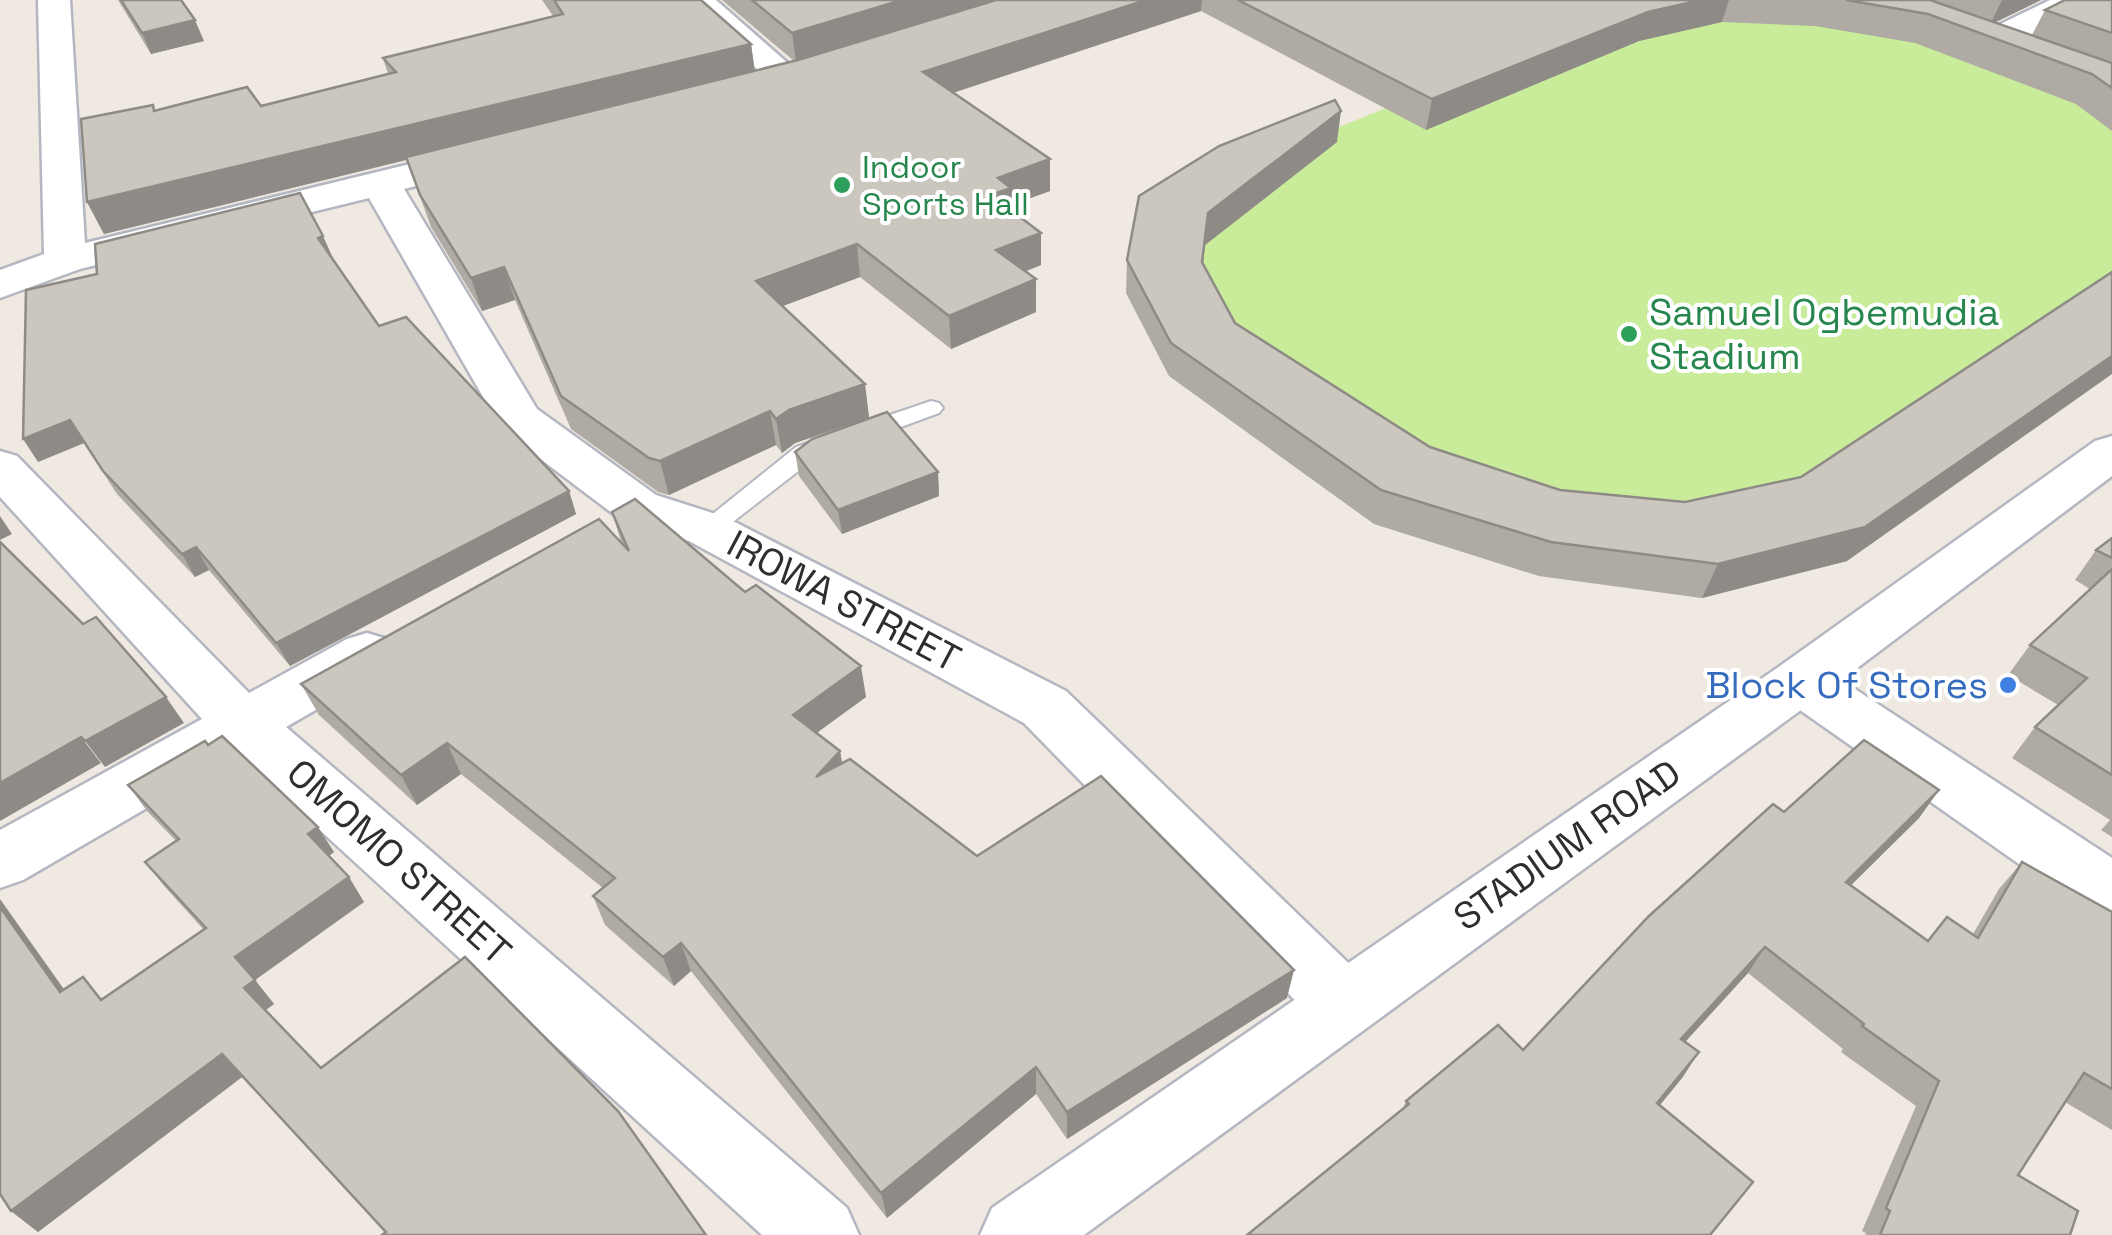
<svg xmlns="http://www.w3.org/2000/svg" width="2112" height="1235" font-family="'Space Grotesk',sans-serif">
	<rect width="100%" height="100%" fill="#efe9e1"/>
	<polygon fill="#c9ec9a" points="1816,4 1928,25 2112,93 2112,374 1847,561 1702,598 1539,576 1374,524 1169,376 1126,293 1138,228 1216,177 1603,20"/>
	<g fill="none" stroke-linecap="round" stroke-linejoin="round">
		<g stroke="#b4b7c1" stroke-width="4">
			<polygon id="lane" points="931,401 939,403 943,408 939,413 814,459 716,535 698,535 694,529 796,447"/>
		</g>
		<g stroke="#b4b7c1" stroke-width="5">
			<g id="street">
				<polygon points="38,0 70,0 85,243 414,163 428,167 433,175 428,183 404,189 537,409 656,495 725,517 1066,691 1367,981 1378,1003 1367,1025 1343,1034 1319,1025 1024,723 689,541 620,519 502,430 369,198 80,269 0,298 0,270 44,254"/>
				<polygon points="680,0 716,0 807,80 801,87 789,91 777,87"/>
				<polygon points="2050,0 2091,0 2086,7 2006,47 1982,47 1977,40 1982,33"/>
				<polygon points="0,451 17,456 249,693 347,639 367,633 387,639 395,654 387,669 286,727 847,1208 859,1235 762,1235 238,755 23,880 0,888 0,830 202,719 0,497"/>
				<polygon points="1800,660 1820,666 2112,858 2112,921 2089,913 1780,696 1771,681 1780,666"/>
			</g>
		</g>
		<g stroke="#b4b7c1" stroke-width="5">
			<polygon id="secondary" points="2112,436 2112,476 1820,696 1084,1235 980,1235 992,1208 1780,666 2095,441"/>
		</g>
		<use href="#lane" fill="#fff" fill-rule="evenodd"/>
		<use href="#street" fill="#fff" fill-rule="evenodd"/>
		<use href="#secondary" fill="#fff" fill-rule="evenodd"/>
	</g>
	<g fill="#afaba4">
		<polygon points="118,0 181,0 204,41 151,54"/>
		<polygon points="542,0 701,0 751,44 755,71 794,61 722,0 2041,0 1995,22 2032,35 2045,10 2112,0 2112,131 2076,104 1915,43 1815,26 1722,22 1639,41 1426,130 1201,11 953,93 1050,191 1011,205 1011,210 1041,233 1041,265 1026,271 1036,279 1036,312 951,349 860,277 782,306 865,384 869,418 938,472 939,496 842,534 799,476 795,452 866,419 795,443 782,453 776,445 669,495 658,492 571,429 515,300 482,311 431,227 407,160 104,234 87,202 153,105 155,110 261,106 388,74 383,58 553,16"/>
		<polygon points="1337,142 1205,245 1203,264 1235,323 1430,447 1560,490 1685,502 1801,477 1847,561 1702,598 1539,576 1374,524 1169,376 1126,293 1127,260"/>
		<polygon points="333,258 379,326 569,491 576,514 290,666 209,570 195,577 117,494 84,443 38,462"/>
		<polygon points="612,512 866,697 816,733 840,751 842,763 977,856 1287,998 1067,1139 1036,1094 887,1218 691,971 674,986 605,925 593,896 603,888 461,774 417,805 319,715 301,684 621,542"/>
		<polygon points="2112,538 2112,837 2101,830 2110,820 2012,758 2035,727 2058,705 2008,675 2030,645 2090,589 2075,580 2096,550"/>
		<polygon points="128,785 334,852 329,856 364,902 255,980 274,1004 265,1010 385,1233 242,1077 38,1232 11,1211 64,989 103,998 204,930 165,887 145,862 176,841 147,811"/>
		<polygon points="1939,790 1919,818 1851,885 1928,940 1973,934 1999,889 2022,862 2112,912 2112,1130 2065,1102 2018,1175 2070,1235 1865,1235 1866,1233 1862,1231 1916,1106 1841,1052 1843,1049 1748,973 1685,1042 1699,1052 1682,1078 1660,1105 1403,1109 1406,1101 1523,1050 1784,812"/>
	</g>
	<g fill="#8e8b86">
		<polygon points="902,0 997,0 796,63 792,33"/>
		<polygon points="1146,0 1202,0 1201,11 925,102 923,72"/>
		<polygon points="1701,0 1729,0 1722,22 1639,41 1426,130 1432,99 1648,12"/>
		<polygon points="2002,0 2041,0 1990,25"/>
		<polygon points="195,20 204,41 151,54 142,33"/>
		<polygon points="751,44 755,74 104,234 87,202"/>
		<polygon points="1341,111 1337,142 1205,245 1199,294 1208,213"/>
		<polygon points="1050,159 1050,191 1011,205 1012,220 991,195 998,178"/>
		<polygon points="1041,233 1041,265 998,282 996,250"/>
		<polygon points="323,236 333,258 318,238"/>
		<polygon points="857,244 860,277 762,314 756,281"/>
		<polygon points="504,267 515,300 482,311 471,278"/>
		<polygon points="1036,279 1036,312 951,349 949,316"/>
		<polygon points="2112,356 2112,374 1847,561 1702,598 1718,564"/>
		<polygon points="865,384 869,418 795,443 782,453 776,419 789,410"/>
		<polygon points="770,411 776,445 669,495 660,461"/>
		<polygon points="70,420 84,443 38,462 23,439"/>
		<polygon points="938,472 939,496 842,534 838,510"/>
		<polygon points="569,491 576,514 290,666 276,643"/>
		<polygon points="0,516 12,534 0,540"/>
		<polygon points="196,547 209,570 195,577 182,554"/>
		<polygon points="861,666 866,697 799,746 793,715"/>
		<polygon points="166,697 184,723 105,767 85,741"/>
		<polygon points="81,737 101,763 0,821 0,783"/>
		<polygon points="447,743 461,774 417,805 401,775"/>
		<polygon points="840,751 845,782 816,777"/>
		<polygon points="1939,790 1919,818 1827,909 1846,882"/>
		<polygon points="318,827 334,852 324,859 308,834"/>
		<polygon points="349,877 364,902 255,980 274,1004 263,1012 244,988 235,957"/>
		<polygon points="0,899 83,1016 60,992 0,907"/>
		<polygon points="681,943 691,971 674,986 663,957"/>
		<polygon points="1765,947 1748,973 1665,1064 1681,1039"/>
		<polygon points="1294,970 1287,998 1067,1139 1067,1112"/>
		<polygon points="1699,1052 1682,1078 1641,1128 1657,1103"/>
		<polygon points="222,1054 242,1077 38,1232 11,1211"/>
		<polygon points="1036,1067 1036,1094 887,1218 881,1193"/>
	</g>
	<g fill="#cbc7bf" stroke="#8e8b86" stroke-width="2.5">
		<polygon points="121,0 181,0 195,20 142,33"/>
		<polygon points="554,0 701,0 751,44 87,202 81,119 153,105 154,111 247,87 261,106 396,72 383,58 563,14"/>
		<polygon points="752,0 902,0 792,33"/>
		<polygon points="996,0 1146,0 923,72 1050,159 998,178 1011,188 991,195 1041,233 996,250 1036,279 949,316 857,244 756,281 865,384 789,410 776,419 770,411 660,461 649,458 561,396 504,267 471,278 420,195 406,157 798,60"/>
		<polygon points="1238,0 1701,0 1648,12 1432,99"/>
		<polygon points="1846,0 1930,0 2112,63 2112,88 2092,74 1928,14"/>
		<polygon points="2065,0 2112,0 2112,33 2045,10"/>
		<polygon points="1335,100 1341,111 1208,213 1202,262 1235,323 1430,447 1560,490 1685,502 1801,477 2112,272 2112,356 1865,527 1718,564 1551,542 1381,490 1171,343 1127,260 1139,196 1219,146"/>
		<polygon points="300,193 323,236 318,238 379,326 406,317 569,491 276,643 196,547 182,554 103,471 70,420 23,439 26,290 97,274 95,244"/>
		<polygon points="887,412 938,472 838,510 795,452 812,439"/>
		<polygon points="635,499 745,592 756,585 861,666 793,715 840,751 816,777 850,759 977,856 1101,776 1294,970 1067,1112 1036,1067 881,1193 681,943 663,957 593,896 615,878 447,743 401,775 301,684 599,519 629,551 612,512"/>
		<polygon points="2112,538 2112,558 2096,550"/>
		<polygon points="0,542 83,624 96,617 166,697 85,741 81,737 0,783"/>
		<polygon points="2112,569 2112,775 2035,727 2087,678 2030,645"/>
		<polygon points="222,736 318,827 308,834 349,877 235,957 255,980 244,988 321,1068 465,957 618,1111 706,1235 382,1235 386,1232 222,1054 11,1211 0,1194 0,907 60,992 83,977 101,1000 206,928 145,862 179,839 128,785 205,741 208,745"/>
		<polygon points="1864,740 1939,790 1846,882 1928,941 1947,917 1978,938 2022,862 2112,912 2112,1089 2084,1073 2018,1175 2078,1211 2070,1235 1880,1235 1890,1211 1886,1208 1939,1081 1862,1026 1864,1024 1765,947 1681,1039 1699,1052 1657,1103 1753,1182 1710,1235 1247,1235 1409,1104 1406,1101 1498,1025 1523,1050 1649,916 1773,804 1784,812"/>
	</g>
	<g fill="#2e9e5b" stroke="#fff" stroke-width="4">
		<circle cx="842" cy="185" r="10"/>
		<circle cx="1629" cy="334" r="10"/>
	</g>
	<circle fill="#3f7fe0" stroke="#fff" stroke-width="4" cx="2008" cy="685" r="10"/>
	<g text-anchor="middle" stroke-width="8" stroke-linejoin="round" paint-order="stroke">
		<g font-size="32" fill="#27864d" stroke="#fff" text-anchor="start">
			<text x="862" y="178">Indoor<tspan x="862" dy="37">Sports Hall</tspan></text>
		</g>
		<g font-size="38" fill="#27864d" stroke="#fff" text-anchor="start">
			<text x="1649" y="325">Samuel Ogbemudia<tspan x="1649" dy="44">Stadium</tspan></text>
		</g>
		<g font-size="38" fill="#2e2e2e" stroke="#fff">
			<text transform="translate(844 601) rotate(28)" y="13">IROWA STREET</text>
			<text transform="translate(1567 845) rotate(-35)" y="13">STADIUM ROAD</text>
			<text transform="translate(399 862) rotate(42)" y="13">OMOMO STREET</text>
		</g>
		<g font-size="38" fill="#366cbe" stroke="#fff" text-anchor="end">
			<text x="1988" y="698">Block Of Stores</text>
		</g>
	</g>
</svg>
